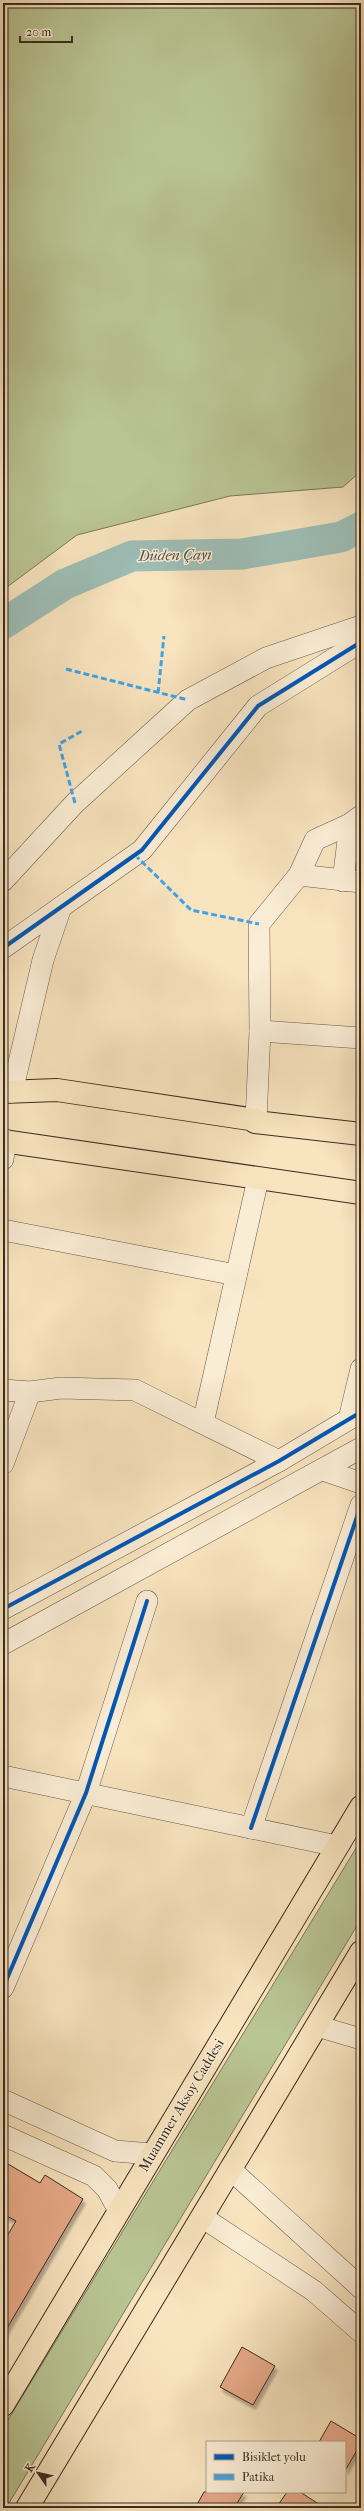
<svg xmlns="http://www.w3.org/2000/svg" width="364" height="2511" font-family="'IM FELL French Canon',serif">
	<defs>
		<filter id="shadow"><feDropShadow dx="2.5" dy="4.5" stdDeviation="1" flood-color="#0004"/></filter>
	</defs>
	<rect width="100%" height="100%" fill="#f8e4bf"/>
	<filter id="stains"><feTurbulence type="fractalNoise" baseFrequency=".005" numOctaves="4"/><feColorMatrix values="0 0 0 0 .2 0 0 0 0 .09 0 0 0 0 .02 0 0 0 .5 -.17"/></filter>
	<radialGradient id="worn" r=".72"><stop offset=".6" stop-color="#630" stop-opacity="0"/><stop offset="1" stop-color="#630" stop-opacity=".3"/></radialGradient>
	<g fill="#bac594" stroke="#7a785a">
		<polygon points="3,3 361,3 361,471 343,487 230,496 77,535 3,590"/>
		<polygon points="361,1840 361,1919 6,2508 3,2508 3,2428"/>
	</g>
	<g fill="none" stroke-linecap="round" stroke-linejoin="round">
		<polyline stroke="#9ebeb6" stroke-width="31" points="3,624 65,584 132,556 242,554 341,537 361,527"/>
	</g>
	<g fill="#e8aa8a" stroke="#392c21" filter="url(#shadow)">
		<polygon points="3,2161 40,2183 45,2175 83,2199 3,2335 3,2243 16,2221 3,2214"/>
		<polygon points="242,2347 275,2366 253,2405 220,2387"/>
		<polygon points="331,2421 361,2439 361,2443 345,2471 345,2442 319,2442"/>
		<polygon points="204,2492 244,2492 234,2508 195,2508"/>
		<polygon points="287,2492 300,2492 325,2508 276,2508"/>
	</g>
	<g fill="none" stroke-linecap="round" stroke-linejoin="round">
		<g stroke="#695a48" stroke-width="22">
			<g id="minor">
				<polyline points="299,875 315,840 350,824 361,816"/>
				<polyline points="3,881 75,803 188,700 266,658 361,626"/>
				<polyline points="343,881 350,824"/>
				<polyline points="3,948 142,850 258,706 361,642"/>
				<polyline points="260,1031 259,924 299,875 361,882"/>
				<polyline points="12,1092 43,960 61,907"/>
				<polyline points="256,1120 260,1031 361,1038"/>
				<polyline points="3,1159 6,1140"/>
				<polyline points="3,1230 236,1275"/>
				<polyline points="3,1390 30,1392 61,1388 135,1390 279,1461"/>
				<polyline points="349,1419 361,1369"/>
				<polyline points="203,1423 258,1179"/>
				<polyline points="3,1464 30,1392"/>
				<polyline points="323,1470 361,1483"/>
				<polyline points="3,1609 279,1461 361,1412"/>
				<polyline points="3,1644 361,1448"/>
				<polyline points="3,1776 337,1846"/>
				<polyline points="251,1828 361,1505"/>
				<polyline points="3,1988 86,1793 147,1601"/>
				<polyline points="317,2026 361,2039"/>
				<polyline points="3,2100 115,2151 152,2154"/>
				<polyline points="3,2135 94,2176 107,2189 119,2211"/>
				<polyline points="230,2169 361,2288"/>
				<polyline points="202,2217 314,2291 361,2332"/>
			</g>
		</g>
		<g stroke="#392c21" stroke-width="24">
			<g id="major">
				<polyline points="3,1092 57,1090 256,1120 255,1122 361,1134"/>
				<polyline points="3,1141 361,1193"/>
				<polyline points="3,2405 361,1807"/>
				<polyline points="27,2508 361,1952"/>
			</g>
		</g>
		<use href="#minor" stroke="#faedd5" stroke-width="21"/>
		<use href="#major" stroke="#f8e4bf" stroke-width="22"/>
		<g stroke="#3fa3ea" stroke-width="3" stroke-dasharray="6 3" stroke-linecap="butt">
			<polyline points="66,669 188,700"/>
			<polyline points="158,693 164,636"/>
			<polyline points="75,803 59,744 82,731"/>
			<polyline points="135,855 191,910 259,924"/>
		</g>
		<g stroke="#faedd5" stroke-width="6">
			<g id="cycleway">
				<polyline points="3,948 142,850 258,706 361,642"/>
				<polyline points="3,1609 279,1461 361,1412"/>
				<polyline points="251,1828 361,1505"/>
				<polyline points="3,1988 86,1793 147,1601"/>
			</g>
		</g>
		<use href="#cycleway" stroke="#0057b8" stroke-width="4"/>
	</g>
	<g text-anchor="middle" stroke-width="3" stroke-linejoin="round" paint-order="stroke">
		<g font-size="14" fill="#392c21" stroke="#faedd5">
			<text transform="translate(181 2105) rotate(-59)" y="5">Muammer Aksoy Caddesi</text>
		</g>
		<g font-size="15" font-style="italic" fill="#525046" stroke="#faedd5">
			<text transform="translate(175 555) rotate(-1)" y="5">Düden Çayı</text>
		</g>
	</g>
	<rect width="364" height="2511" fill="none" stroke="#f8e4bf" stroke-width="16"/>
	<rect x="4" y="4" width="356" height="2503" fill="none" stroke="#392c21" stroke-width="2"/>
	<rect x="8" y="8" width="348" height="2495" fill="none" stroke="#392c21"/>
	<rect x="206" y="2441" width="140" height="52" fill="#faedd5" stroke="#ada08d"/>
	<rect x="214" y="2454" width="20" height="6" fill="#0057b8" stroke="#ada08d"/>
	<text x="242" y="2461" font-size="12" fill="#392c21">Bisiklet yolu</text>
	<rect x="214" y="2474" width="20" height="6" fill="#3fa3ea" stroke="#ada08d"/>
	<text x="242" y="2481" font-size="12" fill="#392c21">Patika</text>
	<g transform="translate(38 2473) rotate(304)" stroke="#faedd5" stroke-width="3" paint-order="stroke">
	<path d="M0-3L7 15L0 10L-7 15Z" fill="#392c21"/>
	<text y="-6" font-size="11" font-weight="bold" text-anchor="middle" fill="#392c21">K</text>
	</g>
	<path d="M20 36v6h52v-6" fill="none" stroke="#392c21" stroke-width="2"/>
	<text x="26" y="36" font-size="12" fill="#392c21" stroke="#faedd5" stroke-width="3" paint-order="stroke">20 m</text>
	<rect width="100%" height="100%" filter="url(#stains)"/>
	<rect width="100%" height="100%" fill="url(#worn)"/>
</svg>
